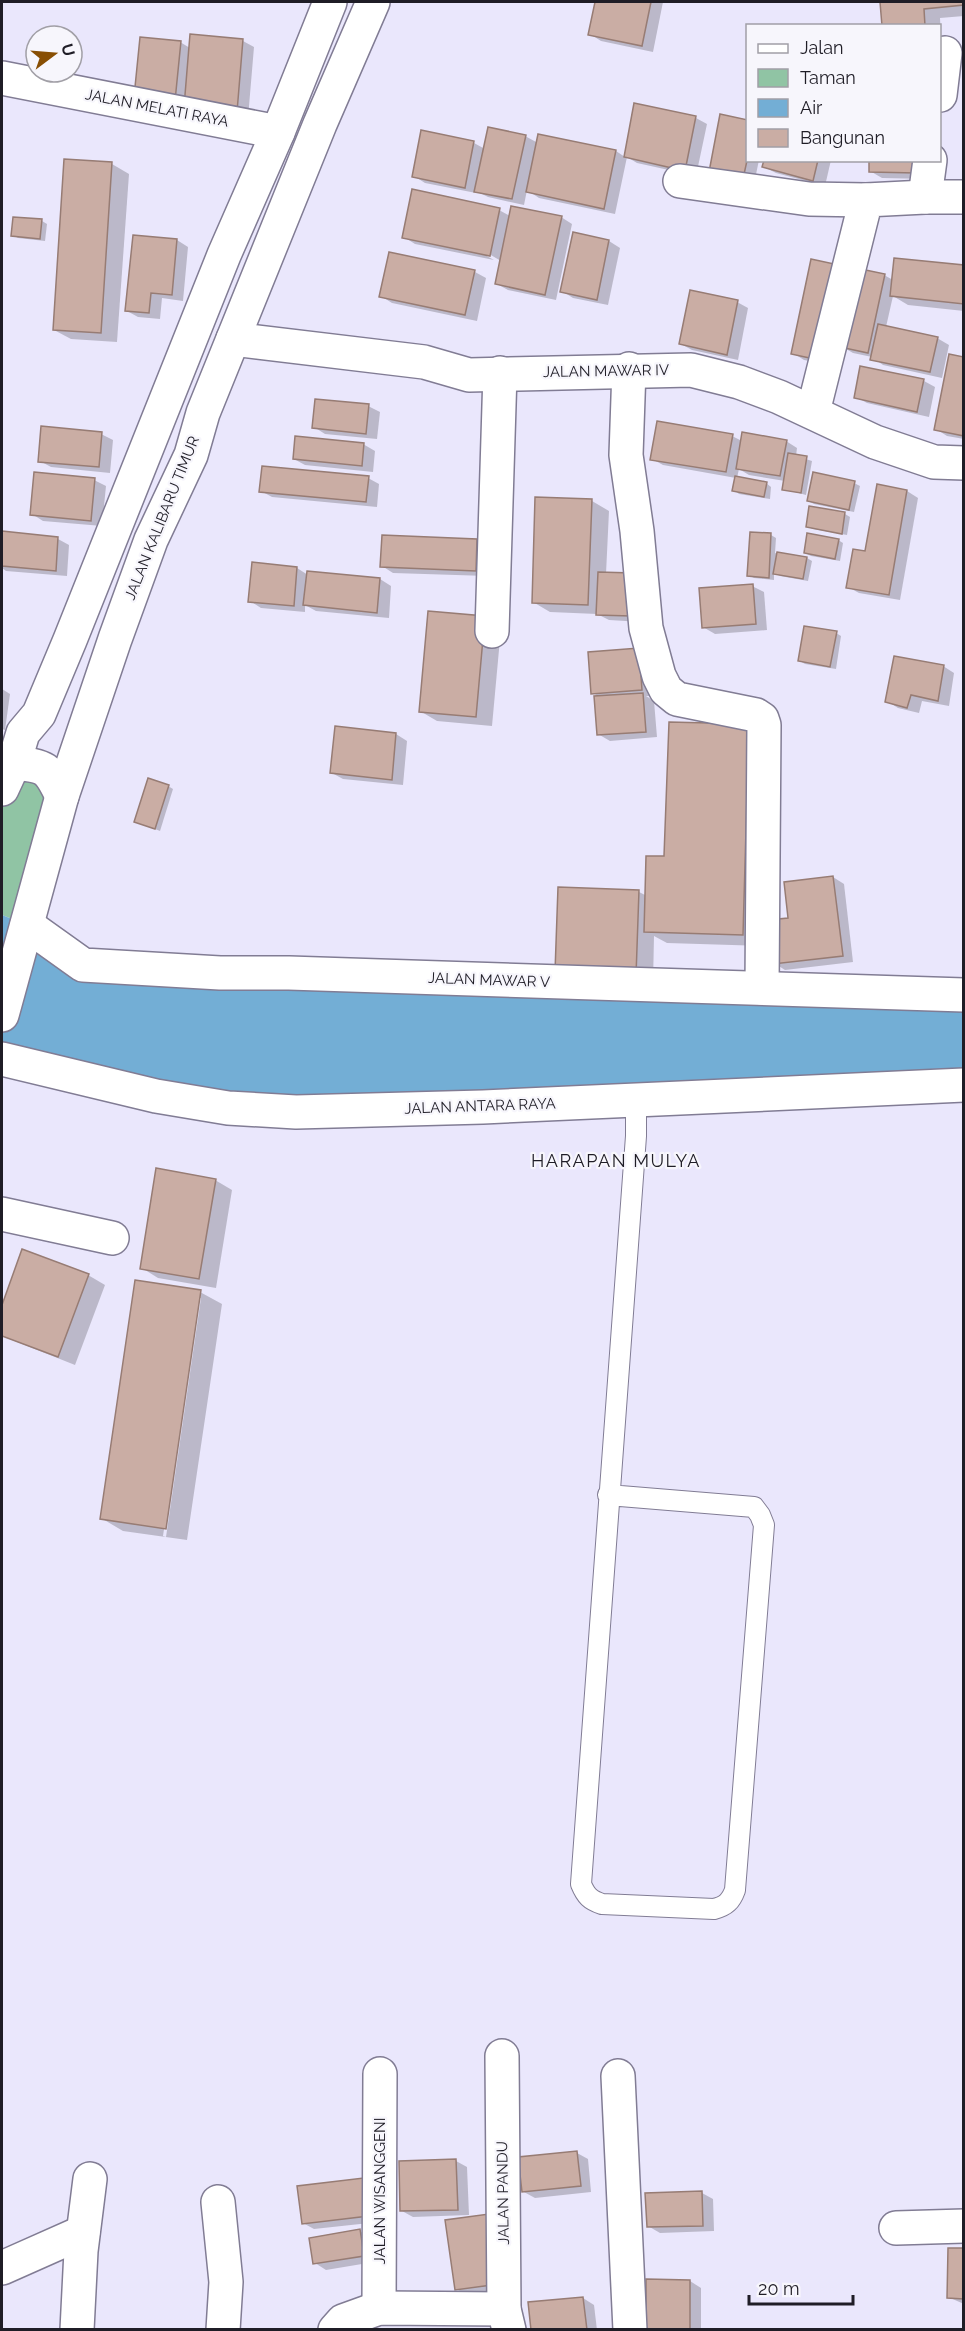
<svg xmlns="http://www.w3.org/2000/svg" width="965" height="2331" font-family="Raleway,sans-serif">
	<rect width="100%" height="100%" fill="#eae7fc"/>
	<polygon fill="#90c4a4" points="14,763 51,773 27,925 2,915 2,789"/>
	<polygon fill="#73aed5" points="2,915 27,925 83,965 963,995 963,1085 296,1112 2,1059"/>
	<g fill="#0003" fill-rule="evenodd">
		<polygon points="597,2 663,2 653,52 601,41 590,34"/>
		<polygon points="882,2 964,2 964,16 940,18 941,37 940,37 940,26 884,26"/>
		<polygon points="243,41 254,47 248,118 147,103 180,42 190,48"/>
		<polygon points="696,118 707,124 696,176 637,163 627,157 615,214 539,198 527,190 524,205 488,197 476,191 476,193 425,183 414,176 422,132 474,143 485,149 525,136 538,143 616,151 625,157"/>
		<polygon points="748,121 748,160 759,160 754,184 722,178"/>
		<polygon points="766,160 831,160 825,186 776,173 764,167"/>
		<polygon points="927,160 927,179 882,178 870,171"/>
		<polygon points="65,161 112,164 129,174 117,342 71,339 54,330"/>
		<polygon points="499,210 510,216 561,217 572,224 556,300 508,290 497,284 501,261 484,251 483,254 494,260 415,244 404,237"/>
		<polygon points="42,221 47,224 45,241 18,238 13,235"/>
		<polygon points="574,234 609,241 620,248 608,305 573,298 562,291"/>
		<polygon points="177,240 188,247 183,301 162,298 160,319 138,317 127,311"/>
		<polygon points="812,261 831,365 804,360 793,353"/>
		<polygon points="964,267 964,311 908,305 893,296 886,327 937,338 949,345 942,378 883,365 872,357 853,353 841,346 884,275 893,280"/>
		<polygon points="475,272 486,278 477,321 392,303 381,296"/>
		<polygon points="737,302 748,308 738,360 692,350 681,344"/>
		<polygon points="964,359 964,439 947,436 936,429"/>
		<polygon points="924,381 935,387 929,417 867,403 856,397"/>
		<polygon points="368,406 380,412 377,439 325,434 314,427"/>
		<polygon points="101,434 113,440 110,473 51,467 40,461"/>
		<polygon points="732,436 742,441 786,441 797,448 796,456 812,461 806,495 784,489 785,481 749,475 739,469 737,478 766,483 771,487 770,499 739,494 734,490 736,478 663,465 652,459"/>
		<polygon points="363,444 375,451 373,472 305,465 294,459"/>
		<polygon points="368,478 379,484 377,507 272,497 261,491"/>
		<polygon points="94,480 106,486 102,526 43,521 32,514"/>
		<polygon points="854,483 860,486 854,512 814,504 808,501"/>
		<polygon points="907,491 918,498 900,600 859,593 848,587 867,553"/>
		<polygon points="537,499 592,501 609,511 606,574 642,622 609,620 597,614 550,612 533,602"/>
		<polygon points="810,508 845,514 850,517 847,535 813,529 807,526"/>
		<polygon points="2,533 58,539 69,545 67,576 6,571 2,568"/>
		<polygon points="771,535 776,538 775,553 807,558 812,561 808,581 780,576 774,573 774,580 754,578 748,575"/>
		<polygon points="838,540 843,543 840,561 811,556 805,553"/>
		<polygon points="476,541 488,547 487,576 393,573 382,566"/>
		<polygon points="297,568 308,575 308,572 380,579 391,586 389,618 316,611 305,605 305,612 261,608 250,601"/>
		<polygon points="752,586 764,592 767,630 715,634 703,627"/>
		<polygon points="429,612 501,628 492,726 437,721 420,711"/>
		<polygon points="836,633 841,636 836,669 805,664 800,661"/>
		<polygon points="639,650 653,696 646,696 654,701 657,737 610,741 598,734 600,697 593,693"/>
		<polygon points="943,666 954,673 949,706 922,701 919,713 898,708 887,701"/>
		<polygon points="2,689 10,694 5,730 2,729"/>
		<polygon points="749,725 764,946 667,943 654,936 653,984 574,981 639,892 647,896 666,858"/>
		<polygon points="396,734 407,741 403,785 343,779 332,773"/>
		<polygon points="168,786 173,789 160,831 135,821"/>
		<polygon points="833,877 844,884 853,962 785,970 774,963 789,919"/>
		<polygon points="215,1180 232,1190 216,1288 158,1278 142,1268"/>
		<polygon points="23,1251 88,1275 105,1285 75,1365 2,1336 2,1310"/>
		<path d="M 200,1292 L 222,1304 L 187,1540 L 123,1531 L 101,1518 ZM 198,1298 L 201,1298 L 166,1537 L 163,1536 Z"/>
		<polygon points="577,2153 588,2159 591,2192 535,2198 524,2192"/>
		<polygon points="456,2161 467,2167 469,2215 413,2217 402,2211"/>
		<polygon points="383,2186 388,2221 314,2229 303,2223"/>
		<polygon points="702,2193 713,2199 714,2231 660,2233 648,2226 647,2195"/>
		<polygon points="447,2221 510,2290 467,2295 456,2289"/>
		<polygon points="359,2231 371,2237 374,2262 326,2270 315,2263"/>
		<polygon points="964,2250 964,2304 948,2297"/>
		<polygon points="690,2281 701,2288 701,2330 647,2328"/>
		<polygon points="583,2298 594,2305 597,2330 533,2330"/>
	</g>
	<g fill="#caada4" stroke="#977c74" stroke-width="1.5">
		<polygon points="595,2 651,2 642,46 588,35"/>
		<polygon points="880,2 964,2 964,5 924,9 925,26 882,26"/>
		<polygon points="190,34 243,39 237,112 184,107"/>
		<polygon points="140,37 181,41 175,101 134,97"/>
		<polygon points="634,103 696,116 685,171 624,157"/>
		<polygon points="720,114 748,120 748,156 743,179 709,172"/>
		<polygon points="488,127 526,135 512,199 474,192"/>
		<polygon points="421,130 474,141 465,188 412,177"/>
		<polygon points="538,134 616,150 604,209 526,192"/>
		<polygon points="64,159 112,162 101,333 53,330"/>
		<polygon points="764,160 818,160 813,181 762,167"/>
		<polygon points="869,160 916,160 916,173 869,172"/>
		<polygon points="412,189 500,208 490,256 402,238"/>
		<polygon points="511,206 562,216 545,295 495,284"/>
		<polygon points="13,217 42,219 40,239 11,236"/>
		<polygon points="573,232 609,240 597,300 560,292"/>
		<polygon points="133,235 177,239 172,295 151,293 149,313 125,311"/>
		<polygon points="389,252 475,270 465,315 379,297"/>
		<polygon points="894,258 964,265 964,304 890,296"/>
		<polygon points="811,259 839,265 819,360 791,354"/>
		<polygon points="856,268 885,274 868,353 840,347"/>
		<polygon points="690,290 738,300 727,355 679,344"/>
		<polygon points="878,324 938,337 930,372 870,360"/>
		<polygon points="949,354 964,357 964,436 934,430"/>
		<polygon points="860,366 924,379 917,412 854,398"/>
		<polygon points="315,399 369,404 366,434 312,428"/>
		<polygon points="657,421 733,434 726,472 650,460"/>
		<polygon points="41,426 102,432 99,467 38,462"/>
		<polygon points="742,432 787,440 780,476 736,469"/>
		<polygon points="295,436 364,443 362,466 293,459"/>
		<polygon points="788,453 807,456 801,493 782,490"/>
		<polygon points="262,466 369,476 366,502 259,492"/>
		<polygon points="34,472 95,478 91,521 30,515"/>
		<polygon points="813,472 855,481 849,510 807,501"/>
		<polygon points="735,476 767,482 764,497 732,491"/>
		<polygon points="877,484 907,490 889,595 846,588 853,549 865,551"/>
		<polygon points="535,497 592,499 588,605 532,603"/>
		<polygon points="809,506 845,512 842,534 806,527"/>
		<polygon points="2,531 58,537 56,571 2,566"/>
		<polygon points="750,532 771,533 769,578 747,576"/>
		<polygon points="807,533 839,539 835,559 804,553"/>
		<polygon points="382,535 477,539 476,571 380,567"/>
		<polygon points="777,552 807,557 803,579 773,574"/>
		<polygon points="252,562 297,567 294,606 248,602"/>
		<polygon points="307,571 380,578 377,613 303,605"/>
		<polygon points="598,572 633,573 631,616 596,615"/>
		<polygon points="753,584 756,624 702,628 699,588"/>
		<polygon points="428,611 485,616 476,717 419,712"/>
		<polygon points="804,626 837,631 830,667 798,661"/>
		<polygon points="639,648 642,690 591,694 588,652"/>
		<polygon points="894,656 944,665 938,701 911,695 907,708 885,702"/>
		<polygon points="643,693 646,732 597,735 594,696"/>
		<polygon points="669,722 749,724 743,935 644,932 646,856 664,856"/>
		<polygon points="335,726 396,733 392,780 330,773"/>
		<polygon points="148,778 169,785 155,829 134,822"/>
		<polygon points="833,876 843,956 773,964 768,920 788,918 784,882"/>
		<polygon points="558,887 639,890 636,976 555,972"/>
		<polygon points="156,1168 216,1179 199,1279 140,1269"/>
		<polygon points="22,1249 89,1274 58,1357 2,1336 2,1305"/>
		<polygon points="135,1280 201,1290 166,1529 100,1519"/>
		<polygon points="577,2151 581,2186 522,2192 518,2157"/>
		<polygon points="456,2159 458,2210 400,2211 399,2161"/>
		<polygon points="372,2177 377,2215 302,2224 297,2186"/>
		<polygon points="702,2191 703,2226 647,2227 645,2193"/>
		<polygon points="489,2214 499,2284 455,2290 445,2220"/>
		<polygon points="360,2229 364,2256 313,2264 309,2238"/>
		<polygon points="948,2248 964,2248 964,2299 947,2298"/>
		<polygon points="646,2279 690,2280 690,2330 646,2329"/>
		<polygon points="583,2297 587,2330 531,2330 528,2302"/>
	</g>
	<g fill="none" stroke-linecap="round" stroke-linejoin="round">
		<g stroke="#817c94" stroke-width="22">
			<path id="service" d="M 608,1495 L 754,1507 L 760,1515 L 764,1525 L 735,1890 C 731,1901 726,1906 714,1909 L 602,1904 C 590,1900 586,1896 581,1884 L 636,1136 L 636,1100"/>
		</g>
		<g stroke="#817c94" stroke-width="36">
			<g id="minor">
				<polyline points="2,78 278,132"/>
				<polyline points="940,95 945,53"/>
				<polyline points="680,181 809,199 866,200"/>
				<polyline points="925,197 930,160"/>
				<polyline points="233,339 424,362 469,375 691,370 739,382 779,397 875,442 934,462 964,463"/>
				<polyline points="629,369 626,455 637,531 646,628 659,676 666,690 677,699 756,715 762,719 764,725 762,988"/>
				<polyline points="813,412 866,200 925,197 964,197"/>
				<polyline points="492,631 500,373"/>
				<polyline points="27,925 83,965 220,973 289,973 964,995"/>
				<polyline points="2,1214 112,1238"/>
				<polyline points="502,2056 504,2309 509,2330"/>
				<polyline points="618,2076 630,2330"/>
				<polyline points="218,2202 226,2282 223,2330"/>
				<polyline points="896,2228 964,2226"/>
				<polyline points="2,2268 83,2232"/>
				<polyline points="379,2308 380,2074"/>
				<polyline points="77,2330 81,2251 90,2179"/>
				<polyline points="335,2330 343,2321 379,2308 504,2309"/>
			</g>
		</g>
		<g stroke="#817c94" stroke-width="36">
			<g id="tertiary">
				<path d="M 14,763 C 46,766 48,767 62,796"/>
				<polyline points="2,789 14,763 23,733 39,714 70,640 224,255 278,132 330,2"/>
				<polyline points="2,1015 62,796 115,639 151,540 191,455 203,413 320,124 373,2"/>
				<polyline points="2,1059 156,1096 228,1108 296,1112 483,1107 964,1085"/>
			</g>
		</g>
		<use href="#service" stroke="#fff" stroke-width="20"/>
		<use href="#minor" stroke="#fff" stroke-width="33"/>
		<use href="#tertiary" stroke="#fff" stroke-width="33"/>
	</g>
	<g text-anchor="middle" stroke-width="4.5" stroke-linejoin="round" paint-order="stroke">
		<g font-size="15" fill="#1f1d26" stroke="#f7f6fc">
			<text transform="translate(157 108) rotate(11)" y="5">JALAN MELATI RAYA</text>
			<text transform="translate(606 371) rotate(-1)" y="5">JALAN MAWAR IV</text>
			<text transform="translate(162 518) rotate(-68)" y="5">JALAN KALIBARU TIMUR</text>
			<text transform="translate(489 980) rotate(2)" y="5">JALAN MAWAR V</text>
			<text transform="translate(480 1106) rotate(-2)" y="5">JALAN ANTARA RAYA</text>
			<text transform="translate(380 2191) rotate(-90)" y="5">JALAN WISANGGENI</text>
			<text transform="translate(503 2193) rotate(-91)" y="5">JALAN PANDU</text>
		</g>
		<g font-size="18" letter-spacing="1.5" fill="#1f1d26" stroke="#f7f6fc">
			<text x="616" y="1167">HARAPAN MULYA</text>
		</g>
	</g>
	<rect width="965" height="2331" fill="none" stroke="#1f1d26" stroke-width="6"/>
	<rect x="746" y="24" width="195" height="138" fill="#f7f6fc" stroke="#a19fa6" stroke-width="1.5"/>
	<rect x="758" y="44" width="30" height="9" fill="#ffffff" stroke="#a19fa6" stroke-width="1.5"/>
	<text x="800" y="54" font-size="18" fill="#1f1d26">Jalan</text>
	<rect x="758" y="69" width="30" height="18" fill="#90c4a4" stroke="#a19fa6" stroke-width="1.5"/>
	<text x="800" y="84" font-size="18" fill="#1f1d26">Taman</text>
	<rect x="758" y="99" width="30" height="18" fill="#73aed5" stroke="#a19fa6" stroke-width="1.5"/>
	<text x="800" y="114" font-size="18" fill="#1f1d26">Air</text>
	<rect x="758" y="129" width="30" height="18" fill="#caada4" stroke="#a19fa6" stroke-width="1.5"/>
	<text x="800" y="144" font-size="18" fill="#1f1d26">Bangunan</text>
	<g transform="translate(54 54) rotate(74)"><circle r="28" fill="#f7f6fc" stroke="#a19fa6" stroke-width="1.5"/>
	<path d="M0-4.5L10 22L0 15L-10 22Z" fill="#884f04"/>
	<text y="-9" font-size="16" font-weight="bold" text-anchor="middle" fill="#1f1d26">U</text>
	</g>
	<path d="M749 2295v9h104v-9" fill="none" stroke="#1f1d26" stroke-width="3"/>
	<text x="758" y="2295" font-size="18" fill="#1f1d26" stroke="#f7f6fc" stroke-width="4.5" paint-order="stroke">20 m</text>
</svg>
